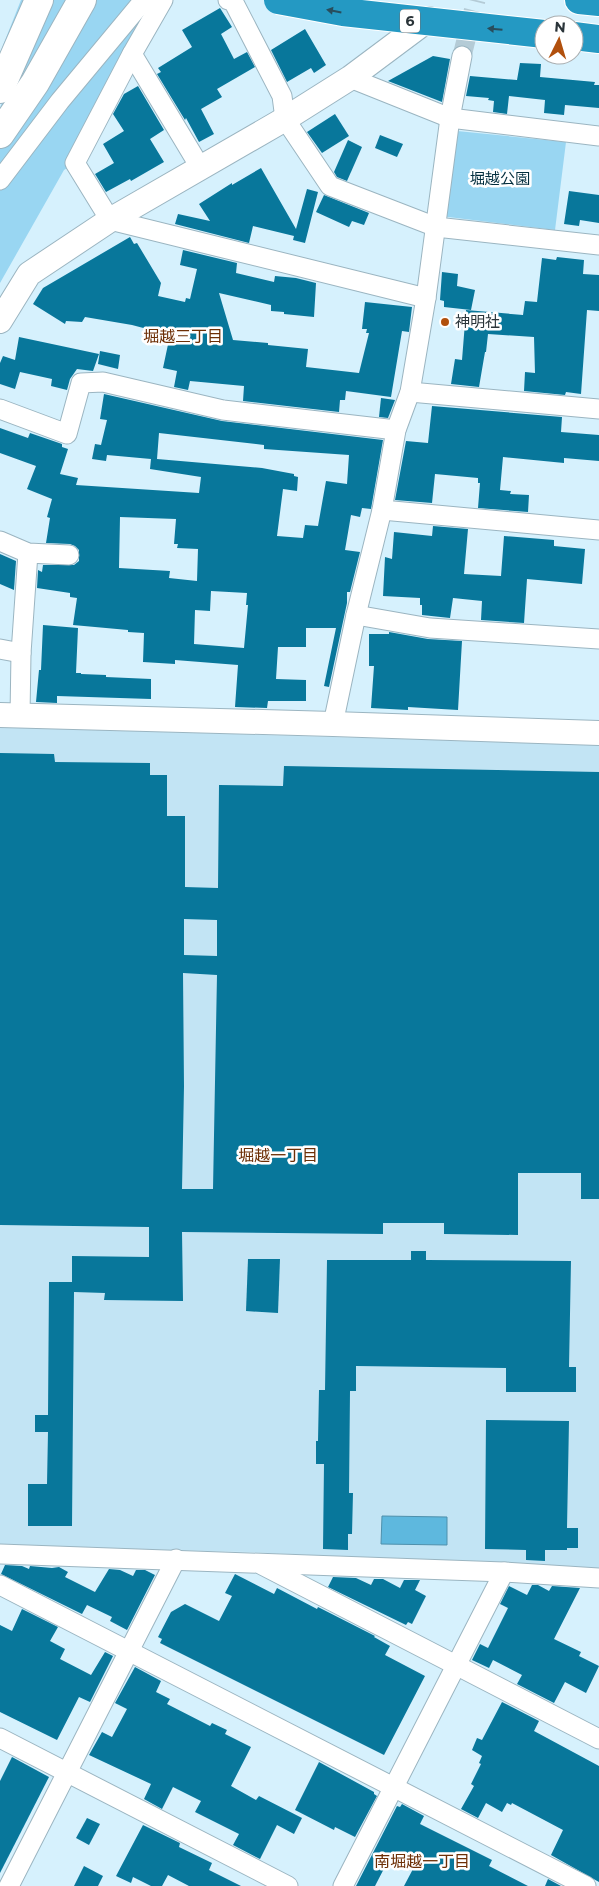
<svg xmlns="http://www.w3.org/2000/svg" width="599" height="1886" font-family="Montserrat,'Noto Sans JP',sans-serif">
	<rect width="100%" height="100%" fill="#d6f1fd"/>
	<polygon fill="#c2e4f4" points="0,727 599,745 599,1569 250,1552 0,1546"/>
	<g fill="#99d6f2">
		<polygon points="21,0 155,0 75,163 64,170 0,283 0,108 29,26 0,77 0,53"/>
		<polygon points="457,131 566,142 555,230 440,216"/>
	</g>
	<polygon fill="#5eb8de" stroke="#4e90ac" points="382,1516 447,1517 447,1545 381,1544"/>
	<g fill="#08779b" fill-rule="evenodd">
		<polygon points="220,8 232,27 221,34 234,59 247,52 255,67 217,89 222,97 201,109 214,134 199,142 186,118 185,120 157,74 161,72 158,68 192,47 182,30"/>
		<polygon points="305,29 326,65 314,73 311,68 287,82 271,50"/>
		<polygon points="433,56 450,59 442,102 388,81"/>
		<polygon points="520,63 541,64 540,77 595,82 594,85 599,85 599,108 565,105 564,115 544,113 545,100 509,96 507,114 493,112 494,101 488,100 489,98 466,96 470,76 517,80"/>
		<polygon points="138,86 164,130 150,139 164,162 131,181 130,179 106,192 95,174 114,163 103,144 124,131 113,114 124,94"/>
		<polygon points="335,114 349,136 322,153 307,132"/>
		<polygon points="380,135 403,144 397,157 375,148"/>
		<polygon points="348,140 362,147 347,181 337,177 334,172"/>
		<polygon points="261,168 296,229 307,189 318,192 305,243 293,240 294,236 253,226 249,243 175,224 178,214 210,221 199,204 232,183 232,185"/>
		<polygon points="569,191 599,195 599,223 580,220 579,226 564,224"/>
		<polygon points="324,195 369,213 364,225 352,221 349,227 316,212"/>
		<polygon points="130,237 134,244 137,243 161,283 158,296 185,302 186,298 190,299 197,269 180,265 183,250 237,263 236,273 274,282 275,276 296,278 316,283 314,317 284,314 284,312 271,311 271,305 219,293 233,340 268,343 268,345 308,349 306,367 359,373 369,333 366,333 367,329 362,329 365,302 412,307 409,332 402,331 391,397 346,391 345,400 340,400 339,412 243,401 244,386 190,381 188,390 174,387 177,371 163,368 170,335 132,325 85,317 82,322 66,321 65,324 33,304 43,288"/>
		<polygon points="557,257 584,260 583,274 599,275 599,311 587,310 581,394 566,392 565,395 524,391 525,372 535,373 534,337 488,334 486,352 485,352 479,387 451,384 455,359 462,360 466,310 523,315 525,301 537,302 542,258 556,260"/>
		<polygon points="442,272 458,274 457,286 475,290 471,310 444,307 444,301 440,300"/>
		<polygon points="19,337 99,354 93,371 77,369 70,379 67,390 51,386 52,379 20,372 15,389 0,384 0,363 3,356 15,360"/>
		<polygon points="100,351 120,355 118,369 98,364"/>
		<path d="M 104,394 L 222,421 L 383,440 L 371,509 L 362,508 L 360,517 L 351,515 L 345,550 L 360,552 L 350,592 L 347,592 L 347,603 L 329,687 L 324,686 L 336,628 L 306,628 L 306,647 L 278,647 L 276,679 L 306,680 L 306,701 L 268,701 L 267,708 L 235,707 L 238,665 L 175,660 L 175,664 L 143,662 L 144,633 L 128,632 L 128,630 L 73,625 L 77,598 L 70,597 L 70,593 L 37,588 L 38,570 L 42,572 L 43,565 L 74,565 L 79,561 L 79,550 L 75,546 L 70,544 L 46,543 L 50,518 L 47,517 L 52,499 L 27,489 L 36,466 L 0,453 L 0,428 L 28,438 L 30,433 L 62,444 L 62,447 L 68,449 L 60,474 L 78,478 L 76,485 L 199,493 L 201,477 L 150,469 L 151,459 L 107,455 L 106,461 L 92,459 L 95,444 L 101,445 L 107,420 L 100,419 ZM 159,433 L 264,445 L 264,449 L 349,455 L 347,484 L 326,481 L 318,526 L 305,525 L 303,538 L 277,536 L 283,489 L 297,491 L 298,477 L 294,476 L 294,474 L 262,468 L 157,459 ZM 120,517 L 176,519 L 174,544 L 178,544 L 177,548 L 198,549 L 197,581 L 169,578 L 170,571 L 119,568 ZM 211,591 L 247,593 L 246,605 L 248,605 L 244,648 L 194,644 L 195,610 L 210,611 Z"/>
		<polygon points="381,398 395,400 388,418 379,417"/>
		<polygon points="432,406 562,417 561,432 599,435 599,461 564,458 564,463 503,457 500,490 511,491 510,494 529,495 528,512 478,508 480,483 478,483 478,478 435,474 432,503 395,500 406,441 428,443"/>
		<polygon points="433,526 468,529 464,574 501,576 504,536 554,540 554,546 585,549 582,584 527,579 524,623 481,620 482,601 453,598 450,618 422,615 422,605 420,605 420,598 383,596 385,557 392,559 394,532 432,536"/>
		<polygon points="0,554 16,561 14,590 0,584"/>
		<polygon points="43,625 78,628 76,673 81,673 81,674 106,675 106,677 151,679 151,699 57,696 57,703 36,702 39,670 41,670"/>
		<polygon points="389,632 428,639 462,641 458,710 408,707 408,710 371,708 374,666 369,666 369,634 389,634"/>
		<path d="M 0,753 L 54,754 L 55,762 L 150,763 L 150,775 L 167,775 L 167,816 L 185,816 L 185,887 L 218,888 L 219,785 L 283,786 L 284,766 L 599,772 L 599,1199 L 581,1199 L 581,1173 L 518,1173 L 518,1235 L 444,1234 L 444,1223 L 383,1223 L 383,1234 L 182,1232 L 183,1301 L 104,1300 L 105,1293 L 74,1292 L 72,1526 L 28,1526 L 28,1484 L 47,1484 L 48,1432 L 35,1432 L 35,1415 L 48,1415 L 49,1282 L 72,1282 L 72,1256 L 149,1257 L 149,1227 L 0,1225 ZM 184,919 L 217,920 L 217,956 L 184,955 ZM 183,973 L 217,975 L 213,1189 L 182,1189 L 184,1086 Z"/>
		<polygon points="411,1251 426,1251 426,1260 571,1261 569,1367 576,1367 576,1392 506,1392 506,1368 356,1366 356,1391 350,1391 349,1493 353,1493 352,1534 348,1534 348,1550 323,1549 324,1464 316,1464 316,1441 318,1441 319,1390 325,1390 327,1260 411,1260"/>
		<polygon points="248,1259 280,1259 278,1313 246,1311"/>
		<polygon points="486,1420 569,1421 567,1528 578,1528 578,1548 567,1548 567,1550 545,1550 545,1561 526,1560 526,1550 485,1549"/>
		<polygon points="5,1565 22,1566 29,1569 30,1566 52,1568 59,1567 68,1572 65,1577 95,1592 109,1569 120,1570 133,1576 136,1570 145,1570 155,1575 127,1630 110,1621 112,1617 87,1605 82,1614 1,1574"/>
		<polygon points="235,1574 274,1594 277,1588 317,1609 318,1607 375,1636 374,1637 390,1646 385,1655 425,1676 384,1755 160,1643 162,1639 158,1637 171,1612 185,1604 219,1621 232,1596 225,1593"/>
		<polygon points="333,1577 356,1578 371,1585 374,1579 383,1579 400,1588 404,1580 420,1580 415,1590 426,1596 412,1624 408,1622 406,1625 328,1587"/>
		<polygon points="532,1585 538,1585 549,1591 552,1586 580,1588 554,1639 581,1652 579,1656 599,1666 586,1693 565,1682 554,1703 517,1684 522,1675 493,1660 489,1668 472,1660 480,1644 488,1648 508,1608 500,1604 509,1586 527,1595"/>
		<polygon points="22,1609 58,1627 50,1641 65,1649 60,1659 91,1675 105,1652 113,1656 90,1702 79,1697 57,1740 0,1712 0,1625 12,1631"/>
		<polygon points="135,1667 161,1681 156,1692 170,1699 167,1704 210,1726 212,1723 227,1730 225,1734 251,1747 231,1786 256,1800 259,1796 302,1818 294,1834 277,1825 260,1859 233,1845 239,1834 195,1812 201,1801 173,1787 162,1809 144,1799 151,1784 89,1755 102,1732 112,1737 127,1709 115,1703"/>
		<polygon points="502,1702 539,1721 534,1731 599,1766 599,1882 551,1855 563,1830 512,1803 511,1805 507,1803 502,1812 486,1803 478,1818 461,1809 474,1786 471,1784 481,1764 479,1763 482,1756 472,1750 477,1738 482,1740"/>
		<polygon points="12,1757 49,1777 0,1873 0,1781"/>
		<polygon points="319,1762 374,1792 374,1794 377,1796 355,1837 335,1827 334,1830 295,1810"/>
		<polygon points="402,1804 424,1816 420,1824 492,1860 489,1866 528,1886 404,1886 413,1869 390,1857 375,1886 356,1886 397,1806 400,1807"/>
		<polygon points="87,1818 100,1824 89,1845 76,1838"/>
		<polygon points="143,1825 180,1843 179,1847 212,1863 209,1870 241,1886 189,1886 168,1875 162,1886 151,1886 133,1877 131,1883 116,1876"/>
		<polygon points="84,1866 103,1876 98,1886 74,1886"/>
		<polygon points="548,1879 561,1886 545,1886"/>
	</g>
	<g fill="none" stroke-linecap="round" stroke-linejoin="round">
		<polyline stroke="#b4cbd6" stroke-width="19" stroke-dasharray="19 9" stroke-linecap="butt" points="462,56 476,0"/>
		<g stroke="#9bb5c1" stroke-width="21">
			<g id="minor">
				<polyline points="163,0 132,54 75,163 110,220 426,298"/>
				<polyline points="228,0 233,1 282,96 285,119 330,186 436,227 599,245"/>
				<polyline points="132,54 200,167"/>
				<polyline points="350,78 450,118 599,136"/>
				<polyline points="0,180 60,101 144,0"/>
				<polyline points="410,392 599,409"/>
				<polyline points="0,409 67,434 81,383 103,382 223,410 396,430"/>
				<polyline points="382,510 599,530"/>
				<polyline points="0,541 28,553 69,555"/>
				<polyline points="356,615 430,628 599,639"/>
				<polyline points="0,649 21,653"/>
				<polyline points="20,716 21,653 28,553"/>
				<polyline points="333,724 356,615 382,510 396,430 410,392 426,298 450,118 462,56"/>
				<polyline points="0,1554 504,1572 599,1578"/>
				<polyline points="262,1565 599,1739"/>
				<polyline points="0,1585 586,1886"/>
				<polyline points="0,1738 288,1886"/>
				<polyline points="9,1886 176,1559"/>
				<polyline points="343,1886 504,1572"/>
			</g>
		</g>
		<g stroke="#9bb5c1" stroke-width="26">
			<g id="tertiary">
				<polyline points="0,321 29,274 110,220 285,119 350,78 429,19"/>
				<polyline points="0,715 333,724 599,733"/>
			</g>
		</g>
		<g stroke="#9bb5c1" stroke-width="30">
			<g id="secondary">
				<polyline points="0,89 39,0"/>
				<polyline points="0,134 35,83 82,0"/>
			</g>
		</g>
		<g stroke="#fff" stroke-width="30">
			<g id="motorway">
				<polyline points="579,0 599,2"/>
				<polyline points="574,36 599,39"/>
			</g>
		</g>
		<use href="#minor" stroke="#fff" stroke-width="19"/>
		<use href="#tertiary" stroke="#fff" stroke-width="24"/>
		<use href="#secondary" stroke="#fff" stroke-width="28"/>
		<use href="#motorway" stroke="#2499c3" stroke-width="28"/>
		<g stroke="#fff" stroke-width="30" stroke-linecap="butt">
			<polyline id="motorway-bridge" points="278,0 343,12 544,34"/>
		</g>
		<use href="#motorway-bridge" stroke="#2499c3" stroke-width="28"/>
	</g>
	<defs><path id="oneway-solid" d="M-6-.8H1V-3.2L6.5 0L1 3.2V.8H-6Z" transform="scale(1.25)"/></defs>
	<g fill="#284d5c">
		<use href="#oneway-solid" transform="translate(334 11) rotate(-169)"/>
		<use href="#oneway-solid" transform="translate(495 29) rotate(-175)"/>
	</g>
	<circle fill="#b1500d" stroke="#fff" stroke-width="2" cx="445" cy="322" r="5"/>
	<g text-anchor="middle" stroke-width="5" stroke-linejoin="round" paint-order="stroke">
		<rect fill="#fff" stroke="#6a7174" stroke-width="1" x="400" y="9.5" width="20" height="23" rx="4"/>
		<g font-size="14" font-weight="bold" fill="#2a3439">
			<text x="410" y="26">6</text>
		</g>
		<g font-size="15" fill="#032e3e" stroke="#fff">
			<text x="500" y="184">堀越公園</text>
		</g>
		<g font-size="15" fill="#2a3439" stroke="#fff" text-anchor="start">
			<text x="455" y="327">神明社</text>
		</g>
		<g font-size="16" fill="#6d2f06" stroke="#fff">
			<text x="183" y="342">堀越三丁目</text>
			<text x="278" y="1161">堀越一丁目</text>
			<text x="422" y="1867">南堀越一丁目</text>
		</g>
	</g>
	<g transform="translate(559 40) rotate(5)"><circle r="24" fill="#ffffff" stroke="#aaaeb0"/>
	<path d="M0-4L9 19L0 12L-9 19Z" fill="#b1500d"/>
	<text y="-8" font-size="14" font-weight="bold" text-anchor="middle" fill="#2a3439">N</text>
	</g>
</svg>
